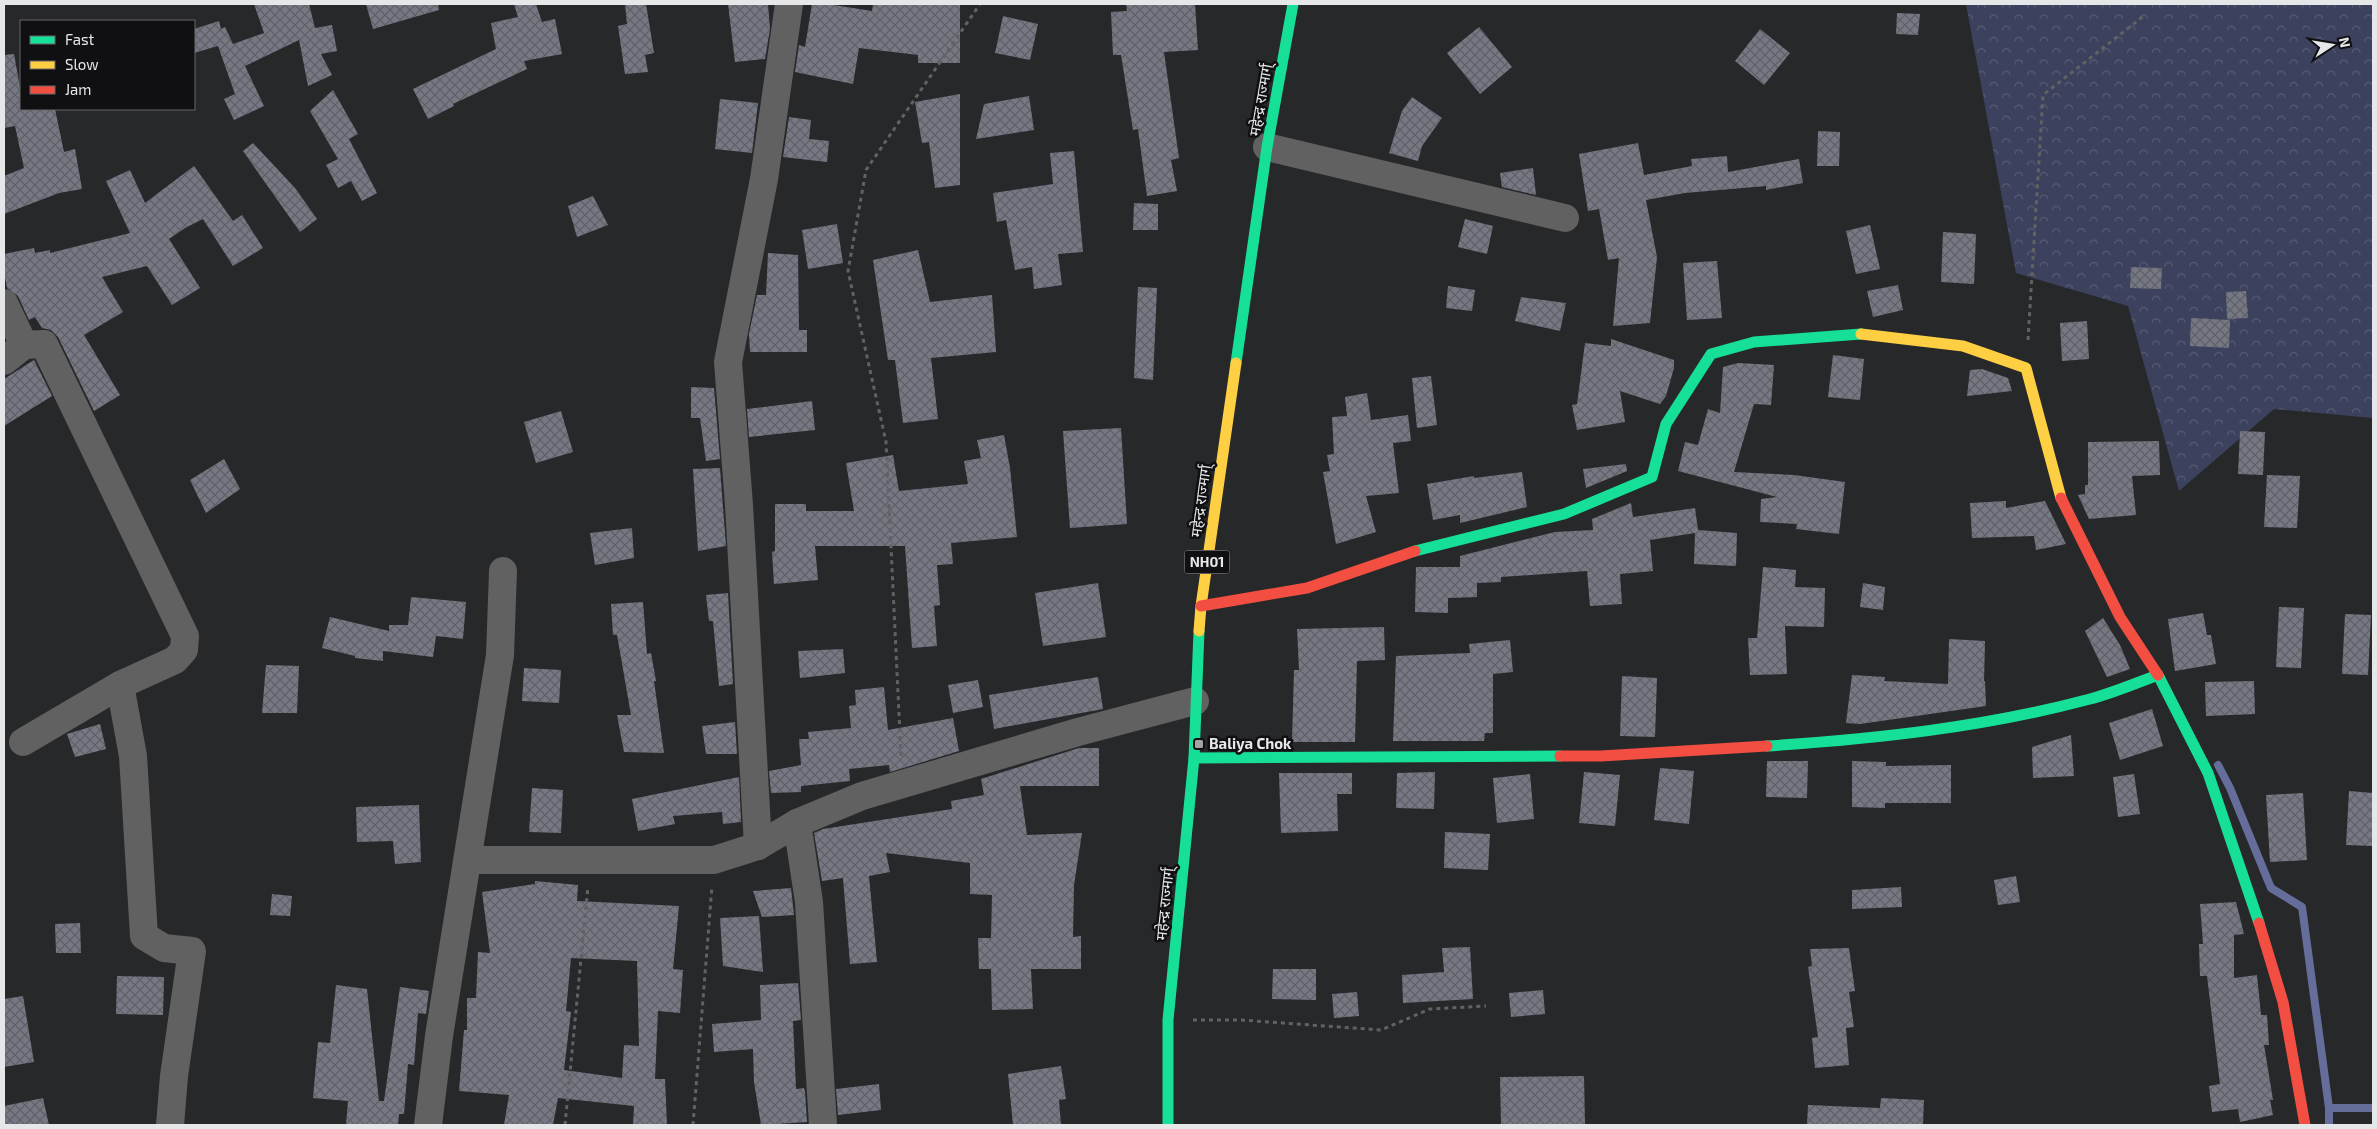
<svg xmlns="http://www.w3.org/2000/svg" width="2377" height="1129" font-family="'Exo 2','Noto Sans Devanagari',sans-serif">
	<defs>
		<pattern id="forest-crowns" width="20" height="18" patternUnits="userSpaceOnUse" patternTransform="scale(1.25)"><rect width="20" height="18" fill="#3c415d"/><path d="M2 6a3 3 0 1 1 6 0M12 15a3 3 0 1 1 6 0" fill="none" stroke="#585c74"/></pattern>
		<pattern id="building-cross-hatch" width="8" height="8" patternUnits="userSpaceOnUse" patternTransform="scale(1.25)"><rect width="8" height="8" fill="#767883"/><path d="M0 0l8 8M0 8l8-8" fill="none" stroke="#606168"/></pattern>
	</defs>
	<rect width="100%" height="100%" fill="#27282a"/>
	<polygon fill="url(#forest-crowns)" points="1966,4 2373,4 2373,418 2274,409 2179,491 2128,306 2016,273"/>
	<g fill="none" stroke-linecap="round" stroke-linejoin="round">
		<g stroke="#656e9b" stroke-width="8">
			<polyline points="2218,765 2230,788 2271,888 2302,907 2329,1108 2329,1125"/>
			<polyline points="2329,1108 2373,1108"/>
		</g>
	</g>
	<g fill="url(#building-cross-hatch)" fill-rule="evenodd">
		<polygon points="254,4 309,4 315,28 332,25 337,51 321,54 332,75 308,86 299,40 245,66 264,106 234,120 224,99 235,94 218,46 194,53 194,29 219,21 221,29 225,27 233,44 264,33"/>
		<polygon points="366,4 438,4 439,10 373,29"/>
		<polygon points="514,4 536,4 542,22 555,19 562,54 524,61 527,69 453,104 454,106 428,119 413,89 496,49 491,23 518,17"/>
		<polygon points="625,4 646,4 654,53 645,55 648,72 625,74 618,26 627,24"/>
		<polygon points="728,4 768,4 770,29 765,59 735,62"/>
		<polygon points="812,4 827,4 872,11 873,4 960,5 960,63 918,63 918,55 859,48 853,84 795,72 799,45 805,47"/>
		<polygon points="1126,4 1195,4 1198,50 1164,52 1179,158 1171,160 1177,191 1147,196 1138,129 1133,130 1121,55 1113,55 1111,12 1127,11"/>
		<polygon points="1897,13 1920,14 1918,35 1896,34"/>
		<polygon points="1003,16 1038,24 1030,60 995,53"/>
		<polygon points="1479,27 1512,67 1480,94 1447,53"/>
		<polygon points="1760,29 1790,53 1764,85 1735,61"/>
		<polygon points="14,54 21,93 21,109 55,109 64,152 75,149 82,189 59,193 4,214 4,176 24,168 15,126 4,128 4,55"/>
		<polygon points="333,90 358,134 349,139 377,193 362,201 351,181 338,188 326,165 338,159 310,111"/>
		<polygon points="960,94 960,185 935,188 929,142 922,143 915,102"/>
		<polygon points="1029,96 1034,130 976,139 984,104"/>
		<polygon points="1412,97 1442,118 1422,146 1418,161 1389,153 1402,111"/>
		<polygon points="720,99 758,103 752,153 715,149"/>
		<polygon points="789,117 811,120 809,139 829,141 827,162 783,157"/>
		<polygon points="1818,131 1840,132 1839,166 1817,166"/>
		<polygon points="253,143 295,188 317,219 300,232 243,151"/>
		<polygon points="1638,143 1644,175 1692,166 1691,159 1727,156 1728,172 1799,159 1803,183 1766,190 1766,186 1685,193 1646,200 1657,257 1650,323 1613,326 1619,258 1608,260 1599,209 1588,211 1579,154"/>
		<polygon points="1074,151 1083,252 1058,254 1062,285 1034,289 1032,267 1015,270 1006,220 997,222 993,193 1053,184 1050,153"/>
		<polygon points="194,166 233,221 242,215 263,248 233,266 203,219 185,228 169,239 200,288 172,305 147,266 102,277 123,312 84,335 120,395 94,411 58,337 51,330 42,328 35,317 29,320 18,296 7,288 4,272 4,254 34,248 35,253 50,250 50,253 130,233 106,181 130,170 145,203"/>
		<polygon points="1533,168 1536,195 1502,187 1500,173"/>
		<polygon points="593,196 608,225 577,237 568,206"/>
		<polygon points="1134,203 1158,204 1158,230 1133,230"/>
		<polygon points="1465,219 1493,226 1487,254 1458,247"/>
		<polygon points="837,224 843,263 808,269 802,230"/>
		<polygon points="1870,225 1880,269 1856,274 1846,231"/>
		<polygon points="1943,232 1976,234 1974,284 1941,282"/>
		<polygon points="918,250 930,302 992,295 996,352 931,358 938,419 903,423 895,360 888,360 873,260"/>
		<polygon points="768,253 798,255 799,330 807,330 807,352 750,352 749,334 757,295 766,295"/>
		<polygon points="1717,261 1722,318 1687,320 1683,263"/>
		<polygon points="2131,267 2162,268 2161,289 2130,288"/>
		<polygon points="1898,285 1903,310 1873,317 1867,291"/>
		<polygon points="1448,286 1475,290 1472,311 1446,308"/>
		<polygon points="1138,287 1157,288 1153,380 1134,378"/>
		<polygon points="2246,291 2248,318 2227,319 2226,292"/>
		<polygon points="1521,297 1566,303 1560,331 1515,321"/>
		<polygon points="2191,318 2230,320 2229,348 2190,346"/>
		<polygon points="2087,321 2089,359 2062,361 2060,323"/>
		<polygon points="1611,339 1674,360 1674,368 1666,396 1660,404 1620,391 1625,422 1577,430 1572,405 1577,404 1585,343 1611,346"/>
		<polygon points="1833,355 1864,359 1860,400 1828,397"/>
		<polygon points="34,360 52,396 4,426 4,379"/>
		<polygon points="1738,363 1774,365 1771,405 1754,404 1734,472 1794,475 1845,482 1839,534 1796,529 1797,524 1760,522 1761,499 1777,497 1678,471 1685,442 1698,445 1708,409 1720,413 1723,367"/>
		<polygon points="1982,369 2008,378 2012,391 1967,396 1970,370"/>
		<polygon points="1431,376 1437,425 1417,428 1412,378"/>
		<polygon points="691,387 714,388 720,459 706,461 700,418 691,418"/>
		<polygon points="1367,393 1371,420 1408,415 1411,441 1393,443 1399,493 1366,496 1376,532 1336,544 1323,472 1330,471 1327,455 1334,454 1332,417 1347,416 1345,397"/>
		<polygon points="812,401 815,430 749,437 747,409"/>
		<polygon points="561,411 573,452 536,463 524,422"/>
		<polygon points="1121,428 1127,524 1070,528 1063,431"/>
		<polygon points="2240,431 2265,432 2263,475 2238,474"/>
		<polygon points="1004,435 1010,468 1017,537 951,543 953,564 937,565 940,605 934,606 937,646 912,648 905,546 815,546 818,580 774,584 772,552 775,551 775,504 806,504 806,511 854,511 846,463 893,455 899,491 968,484 964,461 981,458 977,440"/>
		<polygon points="2159,441 2160,475 2132,476 2136,515 2089,519 2078,495 2085,494 2085,485 2088,485 2088,442"/>
		<polygon points="224,459 240,489 206,513 190,480"/>
		<polygon points="1626,464 1627,471 1586,488 1583,469"/>
		<polygon points="720,468 726,546 698,551 693,469"/>
		<polygon points="1522,472 1527,507 1460,523 1460,515 1433,520 1427,484 1474,476 1474,478"/>
		<polygon points="2267,475 2300,476 2297,528 2264,527"/>
		<polygon points="2006,501 2006,508 2045,501 2066,544 2036,550 2034,536 1972,538 1970,503"/>
		<polygon points="1631,503 1633,517 1695,508 1698,530 1737,533 1736,566 1694,564 1695,533 1650,540 1653,571 1620,574 1622,604 1590,606 1587,571 1501,577 1501,582 1477,583 1477,597 1448,598 1448,613 1415,612 1416,567 1460,567 1460,556 1555,532 1593,530 1592,519"/>
		<polygon points="632,528 634,558 595,565 590,533"/>
		<polygon points="1763,567 1796,570 1795,587 1825,588 1824,627 1785,626 1787,674 1750,675 1748,638 1757,638"/>
		<polygon points="1098,583 1106,637 1043,646 1035,593"/>
		<polygon points="1863,583 1885,587 1883,610 1860,607"/>
		<polygon points="728,593 733,684 719,686 713,621 709,621 706,595"/>
		<polygon points="411,597 466,602 463,639 436,636 433,657 383,651 383,661 355,658 355,656 322,648 330,617 389,631 389,625 408,625"/>
		<polygon points="643,602 647,654 651,653 656,681 654,681 664,753 624,752 617,715 631,715 617,635 613,635 611,604"/>
		<polygon points="2279,607 2304,608 2301,668 2276,667"/>
		<polygon points="2203,613 2207,635 2211,635 2216,664 2175,671 2168,619"/>
		<polygon points="2345,614 2371,615 2368,675 2342,674"/>
		<polygon points="2103,618 2120,645 2130,669 2107,677 2085,631"/>
		<polygon points="1384,627 1385,660 1357,661 1355,742 1292,742 1294,670 1299,670 1297,629"/>
		<polygon points="1949,639 1985,641 1984,681 1985,681 1986,706 1860,724 1846,723 1852,675 1885,677 1884,681 1948,684"/>
		<polygon points="1510,640 1513,672 1493,674 1493,733 1485,733 1484,741 1393,741 1396,656 1470,653 1469,644"/>
		<polygon points="843,649 845,673 800,678 798,651"/>
		<polygon points="266,665 299,666 297,713 262,713"/>
		<polygon points="524,668 561,670 559,703 522,701"/>
		<polygon points="1622,676 1657,678 1655,737 1620,736"/>
		<polygon points="1098,677 1103,709 994,729 989,695"/>
		<polygon points="978,680 983,707 953,713 948,685"/>
		<polygon points="2254,681 2255,714 2206,716 2205,682"/>
		<polygon points="884,687 888,730 953,718 959,751 890,772 889,765 849,769 850,781 801,786 801,792 771,793 769,771 801,765 799,739 809,739 808,732 851,728 849,706 856,705 855,690"/>
		<polygon points="2152,709 2163,746 2120,760 2109,723"/>
		<polygon points="735,722 737,754 706,754 702,726"/>
		<polygon points="100,724 106,749 75,757 67,734"/>
		<polygon points="2071,735 2074,776 2033,778 2032,747"/>
		<polygon points="1079,748 1099,748 1099,786 1020,786 1027,835 1082,833 1074,885 1073,937 1081,936 1081,969 1031,969 1033,1009 992,1010 991,969 979,969 978,938 991,938 992,895 970,894 970,863 886,853 890,872 869,876 877,962 850,964 843,878 822,881 814,833 823,829 952,809 951,801 984,795 981,779"/>
		<polygon points="1767,761 1808,761 1807,798 1766,797"/>
		<polygon points="1852,761 1886,762 1886,766 1951,765 1951,803 1885,803 1885,808 1852,807"/>
		<polygon points="1660,768 1694,771 1689,824 1654,820"/>
		<polygon points="1435,772 1434,809 1396,808 1397,773"/>
		<polygon points="1584,772 1620,775 1615,826 1579,823"/>
		<polygon points="1279,773 1352,773 1352,794 1337,794 1338,831 1281,833"/>
		<polygon points="1530,774 1534,819 1497,823 1493,778"/>
		<polygon points="2134,774 2140,814 2118,817 2113,777"/>
		<polygon points="739,777 741,822 723,824 722,812 673,816 675,824 638,831 632,799"/>
		<polygon points="532,788 563,790 561,833 529,832"/>
		<polygon points="2349,791 2373,793 2373,846 2346,845"/>
		<polygon points="2303,793 2307,860 2270,862 2266,795"/>
		<polygon points="419,805 421,862 395,864 393,841 357,842 356,807"/>
		<polygon points="1445,832 1490,834 1488,870 1444,868"/>
		<polygon points="2016,876 2020,902 1998,905 1994,880"/>
		<path d="M 535,881 L 578,885 L 577,901 L 679,906 L 673,969 L 683,970 L 680,1013 L 658,1011 L 655,1079 L 665,1079 L 667,1125 L 633,1125 L 634,1106 L 558,1098 L 553,1125 L 504,1125 L 509,1095 L 459,1091 L 464,1030 L 467,1030 L 467,998 L 476,998 L 478,952 L 490,953 L 482,892 L 535,884 ZM 571,958 L 637,961 L 639,1046 L 624,1045 L 622,1078 L 564,1070 L 571,1012 L 566,1011 Z"/>
		<polygon points="1901,887 1902,907 1852,909 1852,890"/>
		<polygon points="791,888 794,915 762,917 753,891"/>
		<polygon points="272,894 292,896 290,916 270,915"/>
		<polygon points="2236,902 2244,934 2234,935 2234,978 2257,975 2261,1015 2267,1015 2269,1045 2264,1045 2273,1100 2270,1100 2273,1115 2240,1122 2238,1109 2212,1112 2209,1086 2220,1084 2207,976 2200,976 2199,944 2203,944 2200,904"/>
		<polygon points="759,916 763,972 723,966 720,918"/>
		<polygon points="80,923 81,953 56,953 55,924"/>
		<polygon points="1470,947 1473,999 1403,1003 1402,975 1444,972 1442,948"/>
		<polygon points="1849,948 1855,991 1849,992 1854,1027 1846,1028 1849,1065 1815,1068 1812,1038 1818,1037 1808,967 1812,966 1810,949"/>
		<polygon points="1273,969 1316,969 1316,1000 1272,999"/>
		<polygon points="117,976 164,977 163,1015 116,1014"/>
		<polygon points="798,983 801,1020 793,1021 796,1089 804,1088 805,1092 807,1122 761,1125 754,1082 753,1049 714,1052 712,1024 761,1020 760,985"/>
		<polygon points="336,985 367,989 379,1101 384,1101 400,987 429,991 426,1014 418,1013 414,1065 408,1064 404,1114 399,1114 398,1125 346,1125 348,1101 313,1098 318,1042 330,1043"/>
		<polygon points="1543,990 1545,1014 1511,1017 1509,993"/>
		<polygon points="1357,992 1359,1016 1334,1018 1332,994"/>
		<polygon points="23,996 34,1062 4,1067 4,999"/>
		<polygon points="1061,1066 1066,1099 1059,1100 1061,1125 1013,1125 1008,1074"/>
		<polygon points="1584,1076 1585,1125 1501,1125 1500,1077"/>
		<polygon points="879,1084 881,1110 838,1115 836,1089"/>
		<polygon points="43,1098 49,1125 4,1125 4,1106"/>
		<polygon points="1881,1098 1924,1100 1923,1125 1807,1125 1808,1105 1880,1108"/>
	</g>
	<g fill="none" stroke-linecap="round" stroke-linejoin="round">
		<g stroke="#626263" stroke-width="3" stroke-dasharray="4 4" stroke-linecap="butt">
			<polyline points="2028,340 2043,95 2145,15"/>
			<polyline points="901,756 886,442 848,271 866,170 980,4"/>
			<polyline points="1193,1020 1241,1020 1381,1030 1430,1009 1486,1006"/>
			<polyline points="565,1125 588,886"/>
			<polyline points="693,1125 712,886"/>
		</g>
		<g stroke="#616162" stroke-width="28">
			<polyline points="1267,147 1565,218"/>
			<polyline points="4,303 24,345 4,361"/>
			<polyline points="24,345 44,344 185,636 184,650 175,660 120,685 133,756 144,936 164,948 192,951 174,1076 170,1125"/>
			<polyline points="23,742 120,685"/>
			<polyline points="797,823 809,902 823,1125"/>
			<polyline points="758,846 739,505 728,362 764,179 789,4"/>
			<polyline points="468,860 714,860 758,846 797,823 862,796 1078,732 1195,701"/>
			<polyline points="428,1125 439,1036 500,655 503,571"/>
		</g>
		<g stroke="#16e098" stroke-width="11">
			<polyline points="1236,363 1267,147 1293,4"/>
			<polyline points="1415,551 1564,514 1652,477 1666,424 1711,354 1754,342 1861,334"/>
			<path d="M 1767,746 C 1876,739 1985,727 2090,699 C 2113,693 2136,683 2158,675 L 2208,773 L 2259,923"/>
			<polyline points="1194,758 1560,756"/>
			<polyline points="1168,1125 1168,1020 1194,758 1199,631"/>
		</g>
		<g stroke="#ffcf43" stroke-width="11">
			<polyline points="1861,334 1963,346 2026,368 2061,498"/>
			<polyline points="1199,631 1201,606 1236,363"/>
		</g>
		<g stroke="#f24e42" stroke-width="11">
			<polyline points="2061,498 2120,617 2158,675"/>
			<polyline points="1201,606 1307,588 1415,551"/>
			<polyline points="1560,756 1601,756 1767,746"/>
			<polyline points="2259,923 2283,1002 2305,1125"/>
		</g>
	</g>
	<rect fill="#a3a4a6" stroke="#101012" stroke-width="2" x="1194" y="739" width="10" height="10" rx="2.5"/>
	<g text-anchor="middle" stroke-width="5" stroke-linejoin="round" paint-order="stroke">
		<rect fill="#101012" stroke="#a6a6a8" stroke-width="1" x="1184.5" y="550.5" width="45" height="23" rx="4"/>
		<g font-size="14" font-weight="bold" fill="#e6e7e9">
			<text x="1207" y="567">NH01</text>
		</g>
		<g font-size="15" fill="#e6e7e9" stroke="#101012">
			<text transform="translate(1261 100) rotate(-80)" y="5">महेन्द्र राज्मार्ग्</text>
			<text transform="translate(1201 501) rotate(-82)" y="5">महेन्द्र राज्मार्ग्</text>
			<text transform="translate(1165 904) rotate(-84)" y="5">महेन्द्र राज्मार्ग्</text>
		</g>
		<g font-size="15" font-weight="bold" fill="#e6e7e9" stroke="#101012" text-anchor="start">
			<text x="1209" y="749">Baliya Chok</text>
		</g>
	</g>
	<rect width="2377" height="1129" fill="none" stroke="#e6e7e9" stroke-width="10"/>
	<rect x="20" y="20" width="175" height="90" fill="#101012" stroke="#666668"/>
	<rect x="30" y="36" width="25" height="8" fill="#16e098" stroke="#666668"/>
	<text x="65" y="45" font-size="15" fill="#e6e7e9">Fast</text>
	<rect x="30" y="61" width="25" height="8" fill="#ffcf43" stroke="#666668"/>
	<text x="65" y="70" font-size="15" fill="#e6e7e9">Slow</text>
	<rect x="30" y="86" width="25" height="8" fill="#f24e42" stroke="#666668"/>
	<text x="65" y="95" font-size="15" fill="#e6e7e9">Jam</text>
	<g transform="translate(2332 45) rotate(78)" stroke="#101012" stroke-width="4" paint-order="stroke">
	<path d="M0-4L9 19L0 12L-9 19Z" fill="#e6e7e9"/>
	<text y="-8" font-size="14" font-weight="bold" text-anchor="middle" fill="#e6e7e9">N</text>
	</g>
</svg>
